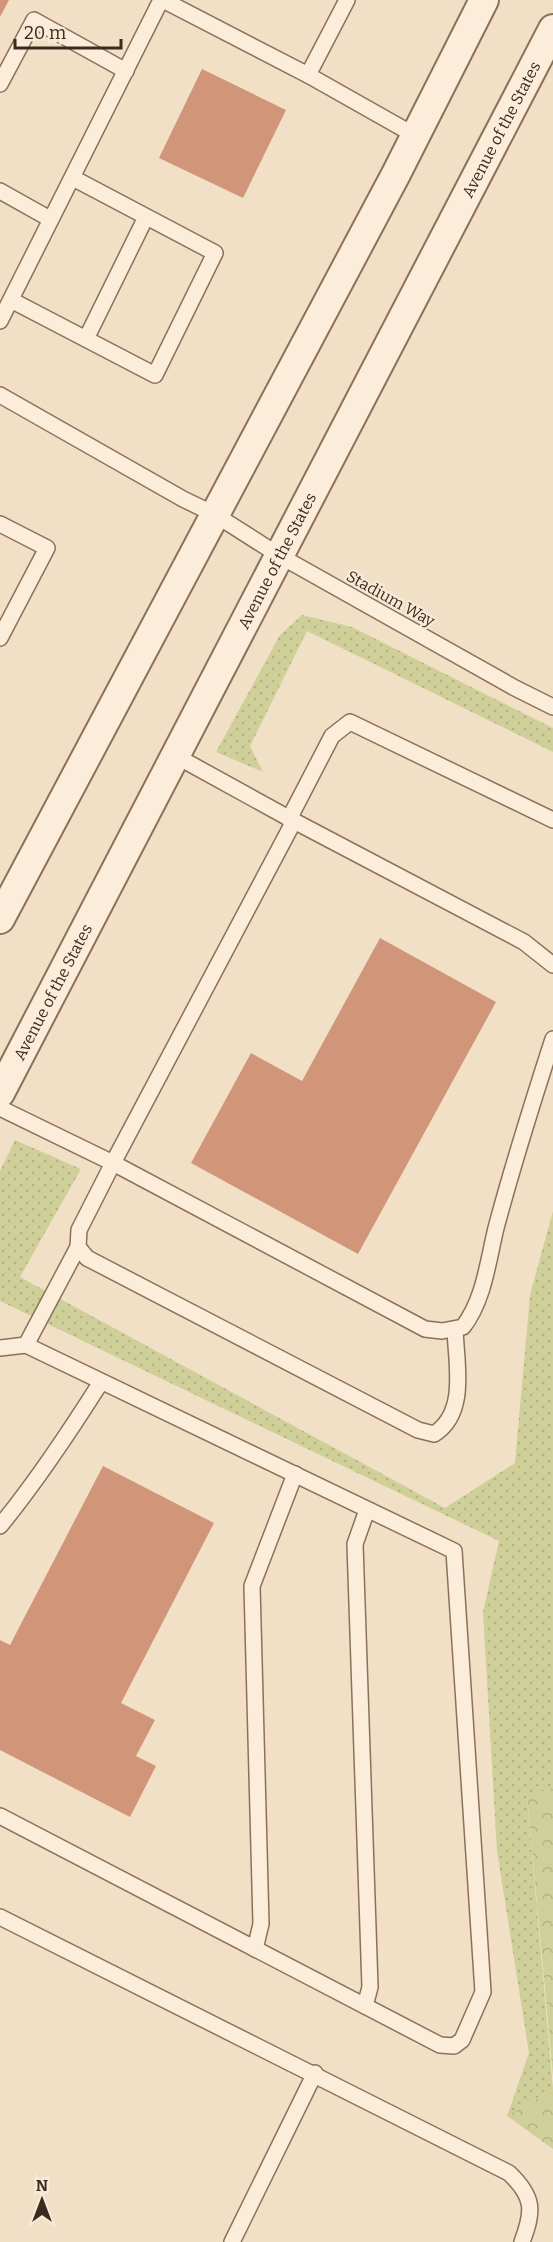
<svg xmlns="http://www.w3.org/2000/svg" width="553" height="2242" font-family="Bitter,serif">
	<defs>
		<pattern id="grass-dots" width="8" height="8" patternUnits="userSpaceOnUse" patternTransform="scale(1.5)"><rect width="8" height="8" fill="#cfd099"/><path d="M2 2h.1M6 6h.1" fill="none" stroke="#b3b383" stroke-width="1.8" stroke-linecap="round"/></pattern>
		<pattern id="forest-crowns" width="20" height="18" patternUnits="userSpaceOnUse" patternTransform="scale(1.5)"><rect width="20" height="18" fill="#cfd099"/><path d="M2 6a3 3 0 1 1 6 0M12 15a3 3 0 1 1 6 0" fill="none" stroke="#b3b383"/></pattern>
	</defs>
	<rect width="100%" height="100%" fill="#f1e0c6"/>
	<g fill="url(#grass-dots)">
		<polygon points="302,615 352,627 553,728 553,752 307,631 250,746 263,772 216,752 280,635"/>
		<polygon points="15,1140 81,1169 20,1277 445,1508 515,1463 530,1295 553,1211 553,1788 527,1797 553,2089 507,2116 529,2053 497,1851 483,1612 499,1541 0,1301 0,1171"/>
	</g>
	<g fill="url(#forest-crowns)">
		<polygon points="553,1788 553,2076 527,1796"/>
		<polygon points="553,2089 553,2149 507,2116"/>
	</g>
	<g fill="#d1957a">
		<polygon points="0,0 9,0 0,17"/>
		<polygon points="202,69 286,110 243,198 159,158"/>
		<polygon points="380,938 496,1002 358,1254 191,1163 251,1053 302,1081"/>
		<polygon points="103,1466 214,1523 121,1703 155,1720 136,1756 156,1766 130,1817 0,1750 0,1640 10,1645"/>
	</g>
	<g fill="none" stroke-linecap="round" stroke-linejoin="round">
		<g stroke="#8d705a" stroke-width="18">
			<g id="lane">
				<polyline points="163,0 308,75"/>
				<polyline points="347,0 308,75 416,136"/>
				<polyline points="0,84 34,20 126,71"/>
				<polyline points="0,191 50,219"/>
				<polyline points="11,300 155,375 215,253 73,178"/>
				<polyline points="0,321 161,0"/>
				<polyline points="86,339 146,217"/>
				<polyline points="0,395 183,499 214,514 280,556 515,688 553,707"/>
				<polyline points="0,524 47,548 0,638"/>
				<polyline points="176,756 294,821 524,942 553,965"/>
				<polyline points="289,819 332,736 350,722 553,820"/>
				<path d="M 294,821 L 113,1163 L 425,1329 L 442,1331 L 463,1327 C 484,1300 488,1261 496,1228 C 513,1164 533,1101 553,1039"/>
				<path d="M 0,1108 L 113,1163 L 79,1230 L 78,1247 L 87,1258 L 418,1430 L 434,1434 C 468,1413 456,1363 455,1329"/>
				<polyline points="26,1345 78,1247"/>
				<polyline points="0,1348 26,1345 454,1551 483,1992 462,2040 454,2046 440,2045 0,1816"/>
				<path d="M 0,1526 C 37,1481 70,1431 101,1382"/>
				<path d="M 0,1917 L 509,2173 C 534,2197 534,2210 522,2242"/>
				<polyline points="255,1949 261,1924 252,1586 295,1474"/>
				<polyline points="365,2006 370,1987 355,1544 367,1510"/>
				<polyline points="232,2242 315,2073"/>
			</g>
		</g>
		<g stroke="#8d705a" stroke-width="32">
			<g id="street">
				<polyline points="0,919 396,174 484,0"/>
				<path id="s1" d="M 0,1093 L 553,29"/>
			</g>
		</g>
		<use href="#lane" stroke="#fbedda" stroke-width="15"/>
		<use href="#street" stroke="#fbedda" stroke-width="28"/>
	</g>
	<g text-anchor="middle" stroke-width="4.5" stroke-linejoin="round" paint-order="stroke">
		<g font-size="16" fill="#3d2a1f" stroke="#f7ead6">
			<text dy="6" stroke="none"><textPath href="#s1" startOffset="1086">Avenue of the States</textPath></text>
			<text dy="6" stroke="none"><textPath href="#s1" startOffset="600">Avenue of the States</textPath></text>
			<text transform="translate(391 598) rotate(29)" y="6">Stadium Way</text>
			<text dy="6" stroke="none"><textPath href="#s1" startOffset="114">Avenue of the States</textPath></text>
		</g>
	</g>
	<g transform="translate(42 2200)" stroke="#f7ead6" stroke-width="4.5" paint-order="stroke">
	<path d="M0-4.5L10 22L0 15L-10 22Z" fill="#3d2a1f"/>
	<text y="-9" font-size="16" font-weight="bold" text-anchor="middle" fill="#3d2a1f">N</text>
	</g>
	<path d="M15 39v9h106v-9" fill="none" stroke="#3d2a1f" stroke-width="3"/>
	<text x="24" y="39" font-size="18" fill="#3d2a1f" stroke="#f7ead6" stroke-width="4.5" paint-order="stroke">20 m</text>
</svg>
